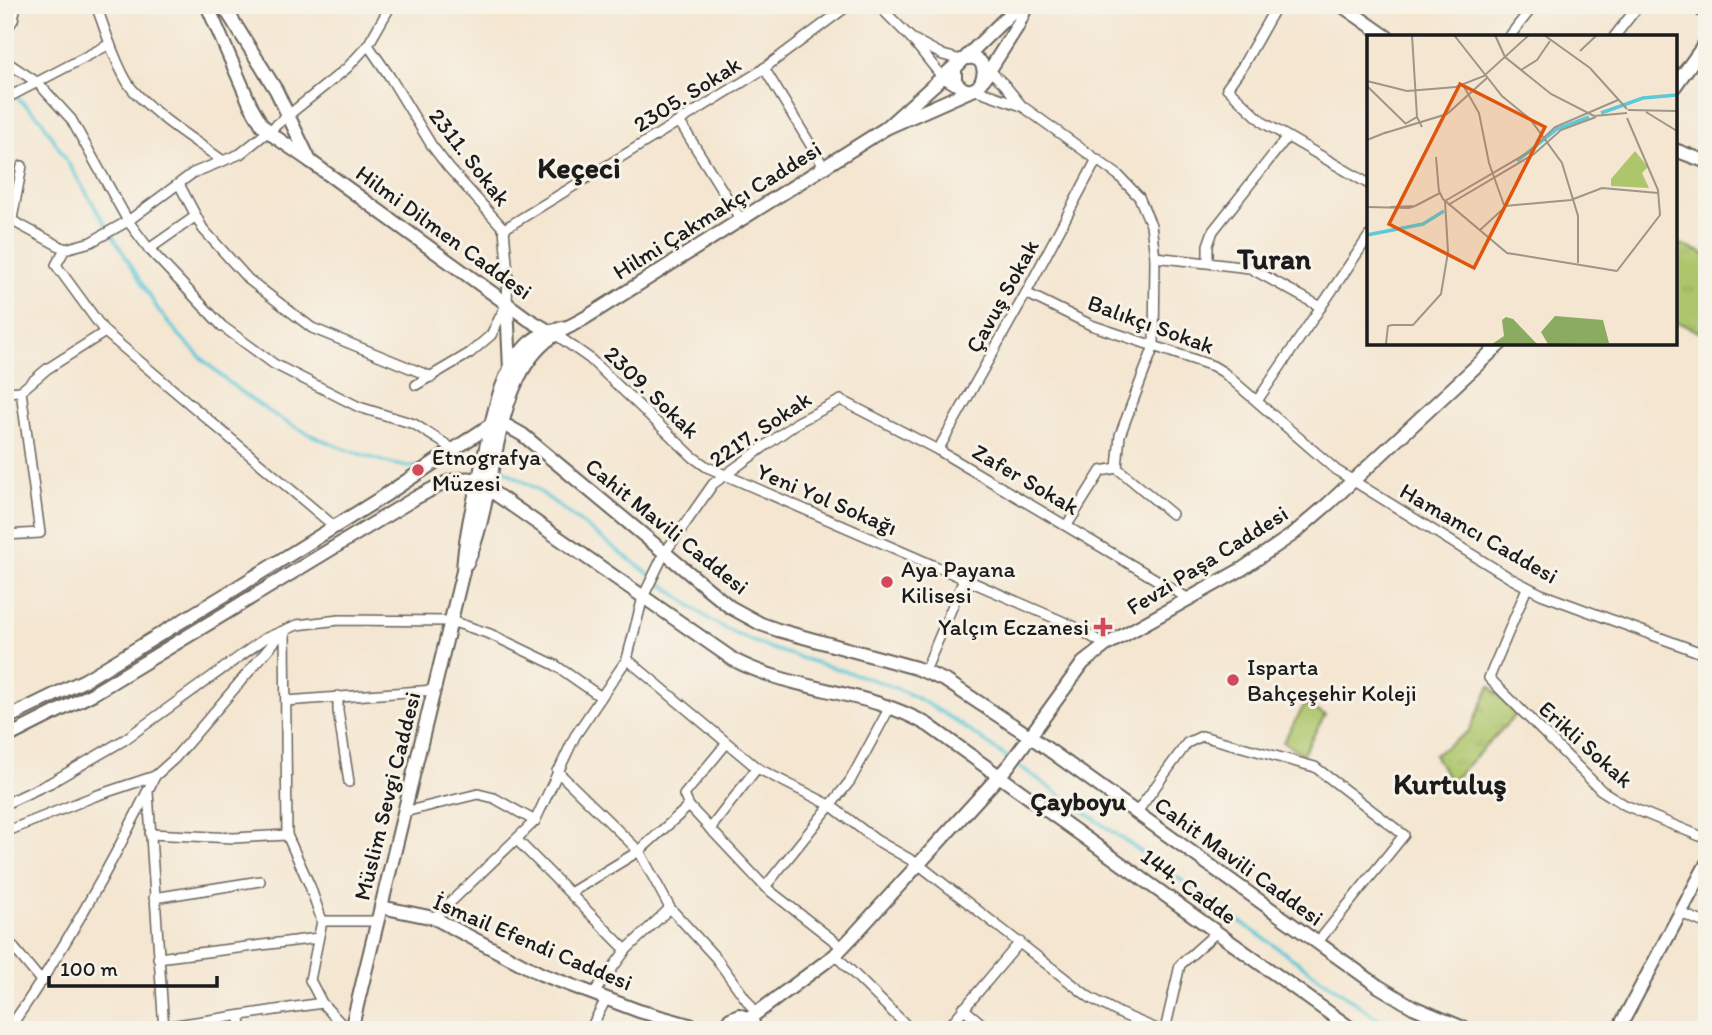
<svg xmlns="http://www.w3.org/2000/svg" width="1712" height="1035" font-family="Itim,sans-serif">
	<defs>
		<pattern id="grass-tufts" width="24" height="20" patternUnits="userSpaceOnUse" patternTransform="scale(1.75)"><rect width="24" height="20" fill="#adc66c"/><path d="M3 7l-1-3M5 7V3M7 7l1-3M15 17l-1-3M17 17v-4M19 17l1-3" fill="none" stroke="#94aa5d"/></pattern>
	</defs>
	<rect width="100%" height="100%" fill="#f7f3e8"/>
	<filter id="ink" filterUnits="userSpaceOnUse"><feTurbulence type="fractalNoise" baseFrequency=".0143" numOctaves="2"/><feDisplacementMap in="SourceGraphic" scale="14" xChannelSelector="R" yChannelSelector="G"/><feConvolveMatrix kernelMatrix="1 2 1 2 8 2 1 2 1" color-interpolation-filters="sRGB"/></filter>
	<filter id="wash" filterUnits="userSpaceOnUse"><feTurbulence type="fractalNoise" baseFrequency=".00686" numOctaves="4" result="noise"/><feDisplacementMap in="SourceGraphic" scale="28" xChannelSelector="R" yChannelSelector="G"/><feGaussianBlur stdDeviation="1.57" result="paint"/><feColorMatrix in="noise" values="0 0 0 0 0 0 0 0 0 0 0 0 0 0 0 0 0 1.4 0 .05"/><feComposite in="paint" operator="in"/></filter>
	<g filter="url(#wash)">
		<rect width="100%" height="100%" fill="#f4e6d1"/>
		<g fill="url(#grass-tufts)" stroke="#647144" stroke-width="2">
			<polygon points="1681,244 1707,255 1707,339 1701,338 1701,333 1675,321 1675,256"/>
			<polygon points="1490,686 1517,714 1451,782 1434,755 1469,731"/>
		</g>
		<polygon fill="#adc66c" stroke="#647144" stroke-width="2" points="1305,704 1325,715 1303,754 1283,742"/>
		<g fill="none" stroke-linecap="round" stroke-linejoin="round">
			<g stroke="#5dc8d7" stroke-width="3.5">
				<path d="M 5,87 L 41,119 L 159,311 C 212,378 284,432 366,456 C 383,461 401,468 418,467"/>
				<path d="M 502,469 L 535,488 L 710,620 C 765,653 826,663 885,684 C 930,700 970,731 1009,759"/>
				<polyline points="1015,763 1394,1030"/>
			</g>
		</g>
	</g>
	<g filter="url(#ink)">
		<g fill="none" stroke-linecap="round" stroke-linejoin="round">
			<g stroke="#68635b" stroke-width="12">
				<g id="street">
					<path d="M 96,5 C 104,27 119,74 133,90 C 158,118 193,139 223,161"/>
					<polyline points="878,5 911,38"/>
					<polyline points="1277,5 1242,67 1227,88 1264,123 1369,184"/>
					<polyline points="5,32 13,20 16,5"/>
					<polyline points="1509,37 1534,5"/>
					<polyline points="1614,37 1639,5"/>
					<polyline points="368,45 390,77 432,146 449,168 504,229 508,274 507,303 491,335 470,353 416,385"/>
					<polyline points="5,61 38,83 71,119 128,221 149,249 222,326 274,364 359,407 414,424 453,449"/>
					<polyline points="764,68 824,167"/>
					<polyline points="958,87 943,78 911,38 943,55 961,60"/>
					<polyline points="974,89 1022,106 1004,84 986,67"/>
					<polyline points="5,99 110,44"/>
					<polyline points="1022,106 1118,175 1139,197 1151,225 1155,257 1154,346 1120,435 1117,468 1101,471 1067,525"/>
					<polyline points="679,121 741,220"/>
					<polyline points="179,184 203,229 248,279 312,328 432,377"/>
					<polyline points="5,217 65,249"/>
					<polyline points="12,219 22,166"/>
					<polyline points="504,229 759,72 849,5"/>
					<polyline points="149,249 196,216"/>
					<polyline points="1155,257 1250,268 1321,307"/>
					<polyline points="1208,262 1208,245 1213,231 1287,137"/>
					<polyline points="1026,293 1091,325 1213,366 1223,372 1336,470 1510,578 1541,594 1707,655"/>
					<polyline points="105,332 335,527"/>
					<polyline points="555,334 589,358 693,457 707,467 1073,626 1106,645"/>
					<polyline points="5,392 21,391"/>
					<polyline points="1257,401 1369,236"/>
					<polyline points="938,450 1026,293 1097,159"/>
					<polyline points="1117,468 1172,514"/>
					<polyline points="5,535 40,533 21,391 47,369 105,332 56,265 65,249 91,242 128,221 193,173 240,154 347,68 368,45 391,5"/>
					<polyline points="1527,588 1489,678 1601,790 1625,805 1707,839"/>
					<polyline points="285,630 287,835"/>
					<polyline points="627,659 757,768 830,805 876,840 918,864 1089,997 1121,1014 1159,1030"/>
					<polyline points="925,671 964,579"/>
					<polyline points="338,696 338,711 349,782"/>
					<polyline points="286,701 434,690"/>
					<polyline points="726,744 684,795 689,806 765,887 842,947"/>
					<polyline points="557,771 639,851 670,908 716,958 756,1013"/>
					<polyline points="148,792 164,1030"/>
					<polyline points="5,804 50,783 124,740 264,639 297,625 339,620 451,621 490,634 555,665 601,697"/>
					<polyline points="404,812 478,794 494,798 535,821"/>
					<polyline points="1137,812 1187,743 1202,736 1315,767 1404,835 1317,943"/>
					<polyline points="710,829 757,768"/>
					<polyline points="5,832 95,796 155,776 174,759 282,633"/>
					<polyline points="150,834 234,838 287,835 310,886 322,921 378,921"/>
					<polyline points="517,840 626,950"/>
					<polyline points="765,887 850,781 890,707"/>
					<polyline points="570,893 639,851 689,806"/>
					<polyline points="154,898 260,881"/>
					<polyline points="1681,913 1707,924"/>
					<polyline points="434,918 535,821 575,736 627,659 643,597 664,554 713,484 798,422 841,400 938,450 1189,599"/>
					<polyline points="322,921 310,980 322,1003 347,1030"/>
					<polyline points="5,937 42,982"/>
					<polyline points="835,955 911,1030"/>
					<polyline points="158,958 318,938"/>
					<polyline points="593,994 626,950 670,908"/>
					<polyline points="963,1008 989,1030"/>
					<polyline points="240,1016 241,1030"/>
					<path d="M 8,1030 C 65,950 112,864 155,776"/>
					<polyline points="160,1030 163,1027 322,1003"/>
					<polyline points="590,1030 606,999"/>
					<polyline points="946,1030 1020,942"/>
					<polyline points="1165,1030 1180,965 1217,932"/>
				</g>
			</g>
			<g stroke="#68635b" stroke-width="16">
				<g id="secondary">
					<polyline points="207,5 250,104 262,125 274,136 310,161 276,90 223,5"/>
					<polyline points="1341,5 1387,37"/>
					<polyline points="1697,5 1707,15"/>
					<path d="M 961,60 C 1000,45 982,115 955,81 L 955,68 L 1019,5"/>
					<polyline points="957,64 886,128 974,89"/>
					<polyline points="984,79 1017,27 1027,5"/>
					<polyline points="1675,86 1707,41"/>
					<polyline points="1675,150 1707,162"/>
					<polyline points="310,161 528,319 552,333"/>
					<polyline points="507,303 510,370"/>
					<path d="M 467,563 C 496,499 491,396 540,347 C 552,334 569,327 585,318 L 886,128"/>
					<polyline points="5,719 85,680 233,590 384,496 492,424 509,427 523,435 730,607 761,624 778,630 916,668 946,681 1031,737 1378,986 1413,1007 1468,1030"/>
					<path d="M 5,738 L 94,693 L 417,497 C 437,487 452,476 474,479 L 734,660 C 795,692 869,690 928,725 L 1353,1030"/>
					<polyline points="381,907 434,918 541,974 639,1011 707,1030"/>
					<polyline points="750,1018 835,955 854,935 1009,765 1083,663 1106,645 1242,569 1292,535 1328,504 1501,343"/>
					<path d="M 351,1030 L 463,571 C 465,535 474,500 482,465 C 492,425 497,376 527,345 C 539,333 555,330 571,326"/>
					<polyline points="726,1030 730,1019 739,1015 752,1020 755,1030"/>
					<polyline points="1618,1030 1707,863"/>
				</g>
			</g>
			<use href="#street" stroke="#fff" stroke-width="9"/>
			<use href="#secondary" stroke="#fff" stroke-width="12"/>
		</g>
	</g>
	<g fill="#d1495b" stroke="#f7f3e8" stroke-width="2.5">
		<circle cx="418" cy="470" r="7"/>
		<circle cx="887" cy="582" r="7"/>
		<path d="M1099.5 616.5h7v7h7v7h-7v7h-7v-7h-7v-7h7z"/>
		<circle cx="1233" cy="680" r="7"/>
	</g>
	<g text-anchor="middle" stroke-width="6" stroke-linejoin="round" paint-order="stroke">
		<g font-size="23" fill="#1c1c1c" stroke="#f7f3e8">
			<text transform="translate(687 94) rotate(-32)" y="8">2305. Sokak</text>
			<text transform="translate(470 157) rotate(52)" y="8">2311. Sokak</text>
			<text transform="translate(717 210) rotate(-32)" y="8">Hilmi Çakmakçı Caddesi</text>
			<text transform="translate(444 232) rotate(36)" y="8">Hilmi Dilmen Caddesi</text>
			<text transform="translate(1002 296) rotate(-61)" y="8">Çavuş Sokak</text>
			<text transform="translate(1151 324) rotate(20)" y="8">Balıkçı Sokak</text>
			<text transform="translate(652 392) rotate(44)" y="8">2309. Sokak</text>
			<text transform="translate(760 429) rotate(-34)" y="8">2217. Sokak</text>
			<text transform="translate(1026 479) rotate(30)" y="8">Zafer Sokak</text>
			<text transform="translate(827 499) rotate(23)" y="8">Yeni Yol Sokağı</text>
			<text transform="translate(667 526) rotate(39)" y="8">Cahit Mavili Caddesi</text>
			<text transform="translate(1479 533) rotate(30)" y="8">Hamamcı Caddesi</text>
			<text transform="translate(1207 560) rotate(-32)" y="8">Fevzi Paşa Caddesi</text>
			<text transform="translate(1586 744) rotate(42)" y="8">Erikli Sokak</text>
			<text transform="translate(387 796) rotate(-76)" y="8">Müslim Sevgi Caddesi</text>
			<text transform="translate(1239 861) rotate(36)" y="8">Cahit Mavili Caddesi</text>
			<text transform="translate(1189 886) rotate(36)" y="8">144. Cadde</text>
			<text transform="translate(533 942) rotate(23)" y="8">İsmail Efendi Caddesi</text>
		</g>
		<g font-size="23" fill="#1c1c1c" stroke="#f7f3e8" text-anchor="start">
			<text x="432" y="465">Etnografya<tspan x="432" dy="26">Müzesi</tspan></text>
			<text x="901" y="577">Aya Payana<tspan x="901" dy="26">Kilisesi</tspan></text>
			<text x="1089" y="635" text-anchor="end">Yalçın Eczanesi</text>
			<text x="1247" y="675">Isparta<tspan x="1247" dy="26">Bahçeşehir Koleji</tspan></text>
		</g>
		<g font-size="26" font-weight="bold" fill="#1c1c1c" stroke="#f7f3e8">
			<text x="1078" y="810">Çayboyu</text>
		</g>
		<g font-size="30" font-weight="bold" fill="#1c1c1c" stroke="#f7f3e8">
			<text x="579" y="178">Keçeci</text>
			<text x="1274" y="269">Turan</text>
			<text x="1450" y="794">Kurtuluş</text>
		</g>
	</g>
	<g transform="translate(1367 35)">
		<rect width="310" height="310" fill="#f4e6d1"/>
		<path d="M 188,281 L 236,285 L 242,308 L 181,309 L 174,297 ZM 139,282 L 146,284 L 170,309 L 125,309 L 137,301 L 135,285 Z" fill="#8aab60"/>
		<path d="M 268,116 L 281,132 L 275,138 L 282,153 L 244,151 L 244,144 Z" fill="#adc66c"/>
		<path fill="none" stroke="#5dc8d7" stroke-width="3.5" d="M 234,78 L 276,63 L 310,60M 150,126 L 190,94 L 222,82M 0,200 L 56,189 L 77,176"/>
		<path fill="none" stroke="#9e9589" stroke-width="2" d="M 45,0 L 50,82M 87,0 L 135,61 L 163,84 L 195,128 L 211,181 L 211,228M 128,0 L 138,22 L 184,59 L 227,81 L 260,78M 177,0 L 223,33 L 260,74M 213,16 L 230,0M 154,35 L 170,25 L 183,6M 0,46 L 40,56 L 89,52 L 117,41 L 162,0M 96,50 L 112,78 L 122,128 L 137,170M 0,51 L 39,89M 261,75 L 310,76M 279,77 L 310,96M 38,89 L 50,82 L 55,92M 18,98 L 80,79 L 121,42M 0,105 L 20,97M 69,122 L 72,157M 72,156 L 76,164 L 140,218 L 250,236M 81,170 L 167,119 L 194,95 L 229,82M 48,171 L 73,158M 138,171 L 204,165 L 235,153 L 291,158M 0,172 L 42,173 L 48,171 L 23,172M 113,195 L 137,173M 250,236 L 293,180 L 291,155 L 260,83M 25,290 L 46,290 L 74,259 L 81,217 L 78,166 L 162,117 L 188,92 L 251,65M 19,309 L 21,291 L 25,290"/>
		<path fill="#de560d" fill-opacity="0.15" stroke="#de560d" stroke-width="3.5" d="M 93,49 L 178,92 L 107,233 L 22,189 Z"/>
		<rect width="310" height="310" fill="none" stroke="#1c1c1c" stroke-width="3.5"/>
	</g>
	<rect width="1712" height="1035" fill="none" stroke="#f7f3e8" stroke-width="28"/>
	<path d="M49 976v10h168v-10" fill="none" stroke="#1c1c1c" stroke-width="3.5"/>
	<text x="60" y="976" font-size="21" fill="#1c1c1c" stroke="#f7f3e8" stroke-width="5" paint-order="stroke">100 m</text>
</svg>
